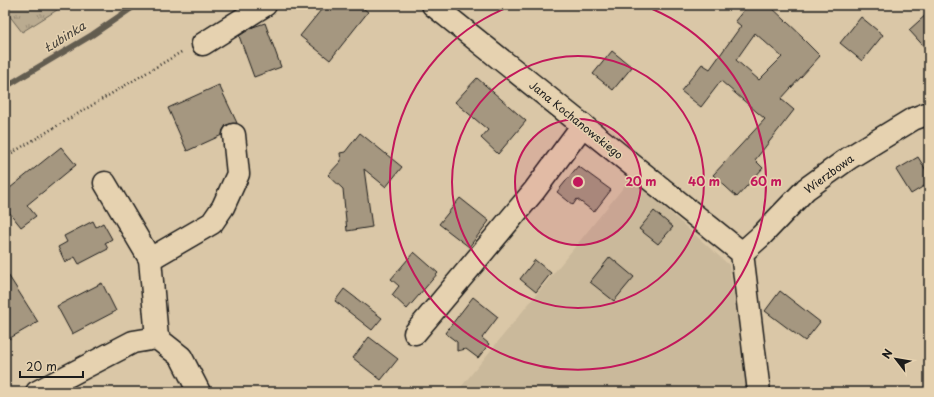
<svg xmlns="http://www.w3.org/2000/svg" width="934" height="397" font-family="'Playpen Sans',sans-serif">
	<defs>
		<pattern id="grass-tufts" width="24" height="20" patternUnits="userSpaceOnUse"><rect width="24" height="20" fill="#baab90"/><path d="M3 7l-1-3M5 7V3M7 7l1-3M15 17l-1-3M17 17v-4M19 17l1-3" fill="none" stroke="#968a75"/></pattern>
	</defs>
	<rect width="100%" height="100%" fill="#dac7a7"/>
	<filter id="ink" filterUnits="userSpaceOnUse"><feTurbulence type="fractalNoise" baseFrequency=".025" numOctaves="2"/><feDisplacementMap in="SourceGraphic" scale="8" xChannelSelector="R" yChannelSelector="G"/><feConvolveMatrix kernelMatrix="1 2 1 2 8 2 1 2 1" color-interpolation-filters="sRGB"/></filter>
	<g filter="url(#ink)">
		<polygon fill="#cab99b" points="631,178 729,265 749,392 457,392"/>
		<polygon fill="url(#grass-tufts)" stroke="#6b6456" points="5,5 65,5 22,32 5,10"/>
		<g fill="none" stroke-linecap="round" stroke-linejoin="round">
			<polyline stroke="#625b50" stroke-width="6" points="5,87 92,35 136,5"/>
		</g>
		<g fill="#a59780" stroke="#1c1c1c" fill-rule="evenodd">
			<polygon points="325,5 359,5 368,12 330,60 300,36"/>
			<path d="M 748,5 L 769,5 L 803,37 L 802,38 L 820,56 L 781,99 L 794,110 L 755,160 L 763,168 L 737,197 L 713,175 L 765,119 L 721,81 L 701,107 L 681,91 L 702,64 L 710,69 L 741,26 L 735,21 ZM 755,33 L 782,57 L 759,80 L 736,60 Z"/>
			<polygon points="929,12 929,52 909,30"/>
			<polygon points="861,17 883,35 862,61 840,43"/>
			<polygon points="265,23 281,67 254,77 239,36 253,27"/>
			<polygon points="612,51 632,67 613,90 593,74"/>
			<polygon points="477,78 526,121 498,154 481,138 488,130 455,102"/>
			<polygon points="219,85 237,123 226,125 223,130 222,135 187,151 168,108"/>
			<polygon points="360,133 402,167 386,187 364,169 372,227 347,231 343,189 328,175 341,161 340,153 345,152"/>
			<polygon points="61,147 76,165 27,205 36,216 21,227 5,207 5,192"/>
			<polygon points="918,157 929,175 929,183 911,194 896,170"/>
			<polygon points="578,166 611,190 594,212 577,199 573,205 557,192"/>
			<polygon points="460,198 489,221 469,247 439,224"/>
			<polygon points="654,211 673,227 658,244 639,229"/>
			<polygon points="93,221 96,227 103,223 112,239 105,243 108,249 79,264 75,257 65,262 58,247 67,242 64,236"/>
			<polygon points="414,252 438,273 407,309 392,295 399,286 391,279"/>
			<polygon points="610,257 634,277 614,301 590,282"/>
			<polygon points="535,260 551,273 536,292 520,279"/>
			<polygon points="5,270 38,322 5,341"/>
			<polygon points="102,283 116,311 72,334 57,306"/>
			<polygon points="344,289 382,318 372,330 335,301"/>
			<polygon points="780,291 820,322 805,341 765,311"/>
			<polygon points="473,297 498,317 482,338 489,344 478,358 466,349 457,351 457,342 445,333"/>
			<polygon points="369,337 398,359 381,380 353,358"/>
		</g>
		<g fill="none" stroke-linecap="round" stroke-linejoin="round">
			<g stroke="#1c1c1c" stroke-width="25">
				<g id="minor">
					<polyline points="433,5 742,253 759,392"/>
					<polyline points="203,44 265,5"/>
					<polyline points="105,183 150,259 157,338"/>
					<polyline points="742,253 761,236 806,189 849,158 913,119 929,113"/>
					<polyline points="150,259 212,223 223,207 238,174 234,135"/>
					<polyline points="415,333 534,191 583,125"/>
					<polyline points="37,392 133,342 157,338 181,357 199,392"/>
				</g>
			</g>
			<polyline stroke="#1c1c1c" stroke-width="2.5" stroke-dasharray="1 3" stroke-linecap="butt" points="5,157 183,51"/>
			<use href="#minor" stroke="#e6d2b0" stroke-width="22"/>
		</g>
	</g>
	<circle cx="578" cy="182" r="63" fill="#c2185b" fill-opacity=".12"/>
	<g fill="none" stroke="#c2185b" stroke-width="2">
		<circle cx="578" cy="182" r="63"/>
		<circle cx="578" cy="182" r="126"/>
		<path d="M642 5A188 188 0 1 1 514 5"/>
	</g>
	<g text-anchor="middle" stroke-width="3" stroke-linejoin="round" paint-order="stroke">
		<g font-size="11" fill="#1c1c1c" stroke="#e6d2b0">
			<text transform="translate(576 120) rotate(39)" y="4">Jana Kochanowskiego</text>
			<text transform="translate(829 174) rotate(-36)" y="4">Wierzbowa</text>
		</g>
		<g font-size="12" font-style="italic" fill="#45413a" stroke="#e6d2b0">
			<text transform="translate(65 37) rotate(-32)" y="4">Łubinka</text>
		</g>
	</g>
	<circle cx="578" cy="182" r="6" fill="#c2185b" stroke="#e6d2b0" stroke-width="2"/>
	<g font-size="12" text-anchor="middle" font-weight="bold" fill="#c2185b" stroke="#e6d2b0" stroke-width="3" stroke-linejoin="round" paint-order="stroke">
		<text x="641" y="186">20 m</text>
		<text x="704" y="186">40 m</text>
		<text x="766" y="186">60 m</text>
	</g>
	<rect width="934" height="397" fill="none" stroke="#e6d2b0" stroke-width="20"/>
	<rect x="10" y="10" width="914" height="377" fill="none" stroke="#1c1c1c" stroke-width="1.5" filter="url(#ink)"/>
	<g transform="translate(896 359) rotate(301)" stroke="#e6d2b0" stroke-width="3" paint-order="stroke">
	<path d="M0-3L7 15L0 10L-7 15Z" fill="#1c1c1c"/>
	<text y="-6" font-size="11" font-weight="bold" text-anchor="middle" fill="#1c1c1c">N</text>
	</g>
	<path d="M20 371v6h63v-6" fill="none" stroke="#1c1c1c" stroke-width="2"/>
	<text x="26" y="371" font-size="12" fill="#1c1c1c" stroke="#e6d2b0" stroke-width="3" paint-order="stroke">20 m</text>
</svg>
